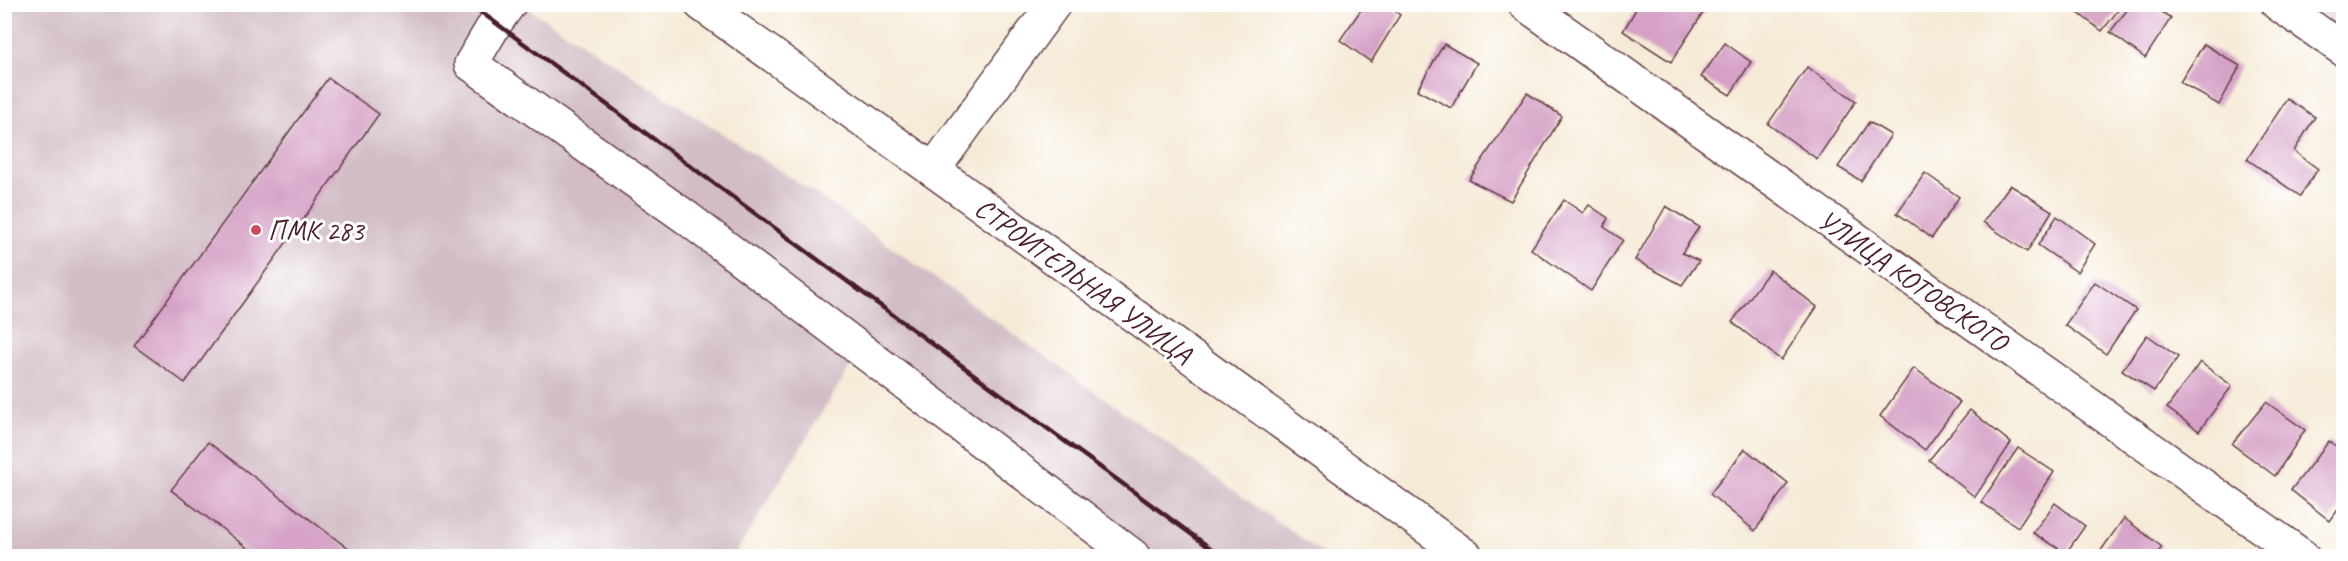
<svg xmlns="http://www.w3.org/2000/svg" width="2348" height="561" font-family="Caveat,sans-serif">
	<rect width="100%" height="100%" fill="#fff"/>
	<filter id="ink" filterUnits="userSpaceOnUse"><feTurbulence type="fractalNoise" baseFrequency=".0167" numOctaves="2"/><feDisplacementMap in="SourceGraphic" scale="12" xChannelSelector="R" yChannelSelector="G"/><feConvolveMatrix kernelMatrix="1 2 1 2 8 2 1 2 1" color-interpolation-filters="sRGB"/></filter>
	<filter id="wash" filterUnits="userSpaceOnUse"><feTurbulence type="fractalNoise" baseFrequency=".008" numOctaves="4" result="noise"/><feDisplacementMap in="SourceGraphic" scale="24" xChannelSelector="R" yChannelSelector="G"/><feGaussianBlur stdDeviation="1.35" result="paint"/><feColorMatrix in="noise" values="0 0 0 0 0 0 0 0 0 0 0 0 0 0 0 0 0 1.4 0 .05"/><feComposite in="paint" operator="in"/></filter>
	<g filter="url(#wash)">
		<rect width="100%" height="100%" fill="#f5ead5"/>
		<polygon fill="#d2bdc6" points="4,5 523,5 819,196 1326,556 1154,556 856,357 734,556 5,556"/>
		<g id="blocks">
			<g fill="#d5a1c6">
				<polygon points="1365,4 1386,4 1400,15 1371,62 1340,40"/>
				<polygon points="1639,4 1709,4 1671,62 1623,31"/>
				<polygon points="2066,4 2123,4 2102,31"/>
				<polygon points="2322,4 2344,4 2344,30 2317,12"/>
				<polygon points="2131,5 2151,5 2171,18 2145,58 2110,32"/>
				<polygon points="1725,43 1751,62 1730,95 1701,77"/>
				<polygon points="1444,44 1477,63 1451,108 1417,90"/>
				<polygon points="2204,44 2240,66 2219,105 2180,82"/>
				<polygon points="1807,67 1856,101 1817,159 1768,124"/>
				<polygon points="328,78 379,114 185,383 134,346"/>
				<polygon points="1527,93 1562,116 1511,201 1469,180"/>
				<polygon points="2287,99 2315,117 2294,151 2318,169 2300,196 2247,159"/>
				<polygon points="1869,122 1891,135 1861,181 1838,167"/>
				<polygon points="1925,173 1959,197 1932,238 1897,213"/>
				<polygon points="2010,185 2052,211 2027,252 1983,222"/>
				<polygon points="1564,200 1583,213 1589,205 1608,218 1604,227 1623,240 1591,291 1531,249"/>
				<polygon points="1666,206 1699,227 1682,253 1699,261 1682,285 1635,260"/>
				<polygon points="2057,216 2095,244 2077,272 2038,245"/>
				<polygon points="1770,270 1817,307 1781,360 1732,322"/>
				<polygon points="2095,282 2136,310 2106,354 2065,325"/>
				<polygon points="2147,335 2178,357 2154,391 2122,370"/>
				<polygon points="2200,362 2232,386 2199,431 2167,408"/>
				<polygon points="1914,368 1960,402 1925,450 1880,416"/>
				<polygon points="2266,402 2305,430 2275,476 2232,444"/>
				<polygon points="1970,410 2011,443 1975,497 1929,460"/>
				<polygon points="2329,441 2344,452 2344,501 2330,521 2291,490"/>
				<polygon points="208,442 358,556 258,556 171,490"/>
				<polygon points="2018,448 2054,472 2018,527 1981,502"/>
				<polygon points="1745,449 1788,483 1755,531 1710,494"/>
				<polygon points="2055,503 2085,526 2066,553 2033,533"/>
				<polygon points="2124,518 2162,547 2156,556 2097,556"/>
			</g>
		</g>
	</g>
	<g filter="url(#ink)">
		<use href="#blocks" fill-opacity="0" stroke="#643d44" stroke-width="1.5"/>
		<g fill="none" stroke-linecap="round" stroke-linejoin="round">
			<g stroke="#643d44" stroke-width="36">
				<g id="minor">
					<polyline points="509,4 496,22 471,64 687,218 1133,556"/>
					<polyline points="701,4 933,170 1466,556"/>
					<polyline points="1525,4 2302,556"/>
					<polyline points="2278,4 2344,50"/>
					<polyline points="933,170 1054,4"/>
				</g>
			</g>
			<use href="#minor" stroke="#fff" stroke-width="33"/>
			<polyline stroke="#4a1f2b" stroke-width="4.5" points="470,4 1221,556"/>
		</g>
	</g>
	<circle fill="#d1495b" stroke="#fff" stroke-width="2" cx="256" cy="230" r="6"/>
	<g text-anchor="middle" stroke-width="6" stroke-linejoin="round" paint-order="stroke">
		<g font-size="28" fill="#4a1f2b" stroke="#fff" text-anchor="start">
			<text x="268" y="240">ПМК 283</text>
		</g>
		<g font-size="28" fill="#4a1f2b" stroke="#fff">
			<text transform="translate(1084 280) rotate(36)" y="10">СТРОИТЕЛЬНАЯ УЛИЦА</text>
			<text transform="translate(1913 280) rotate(35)" y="10">УЛИЦА КОТОВСКОГО</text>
		</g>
	</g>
	<rect width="2348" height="561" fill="none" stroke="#fff" stroke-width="24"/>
</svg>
